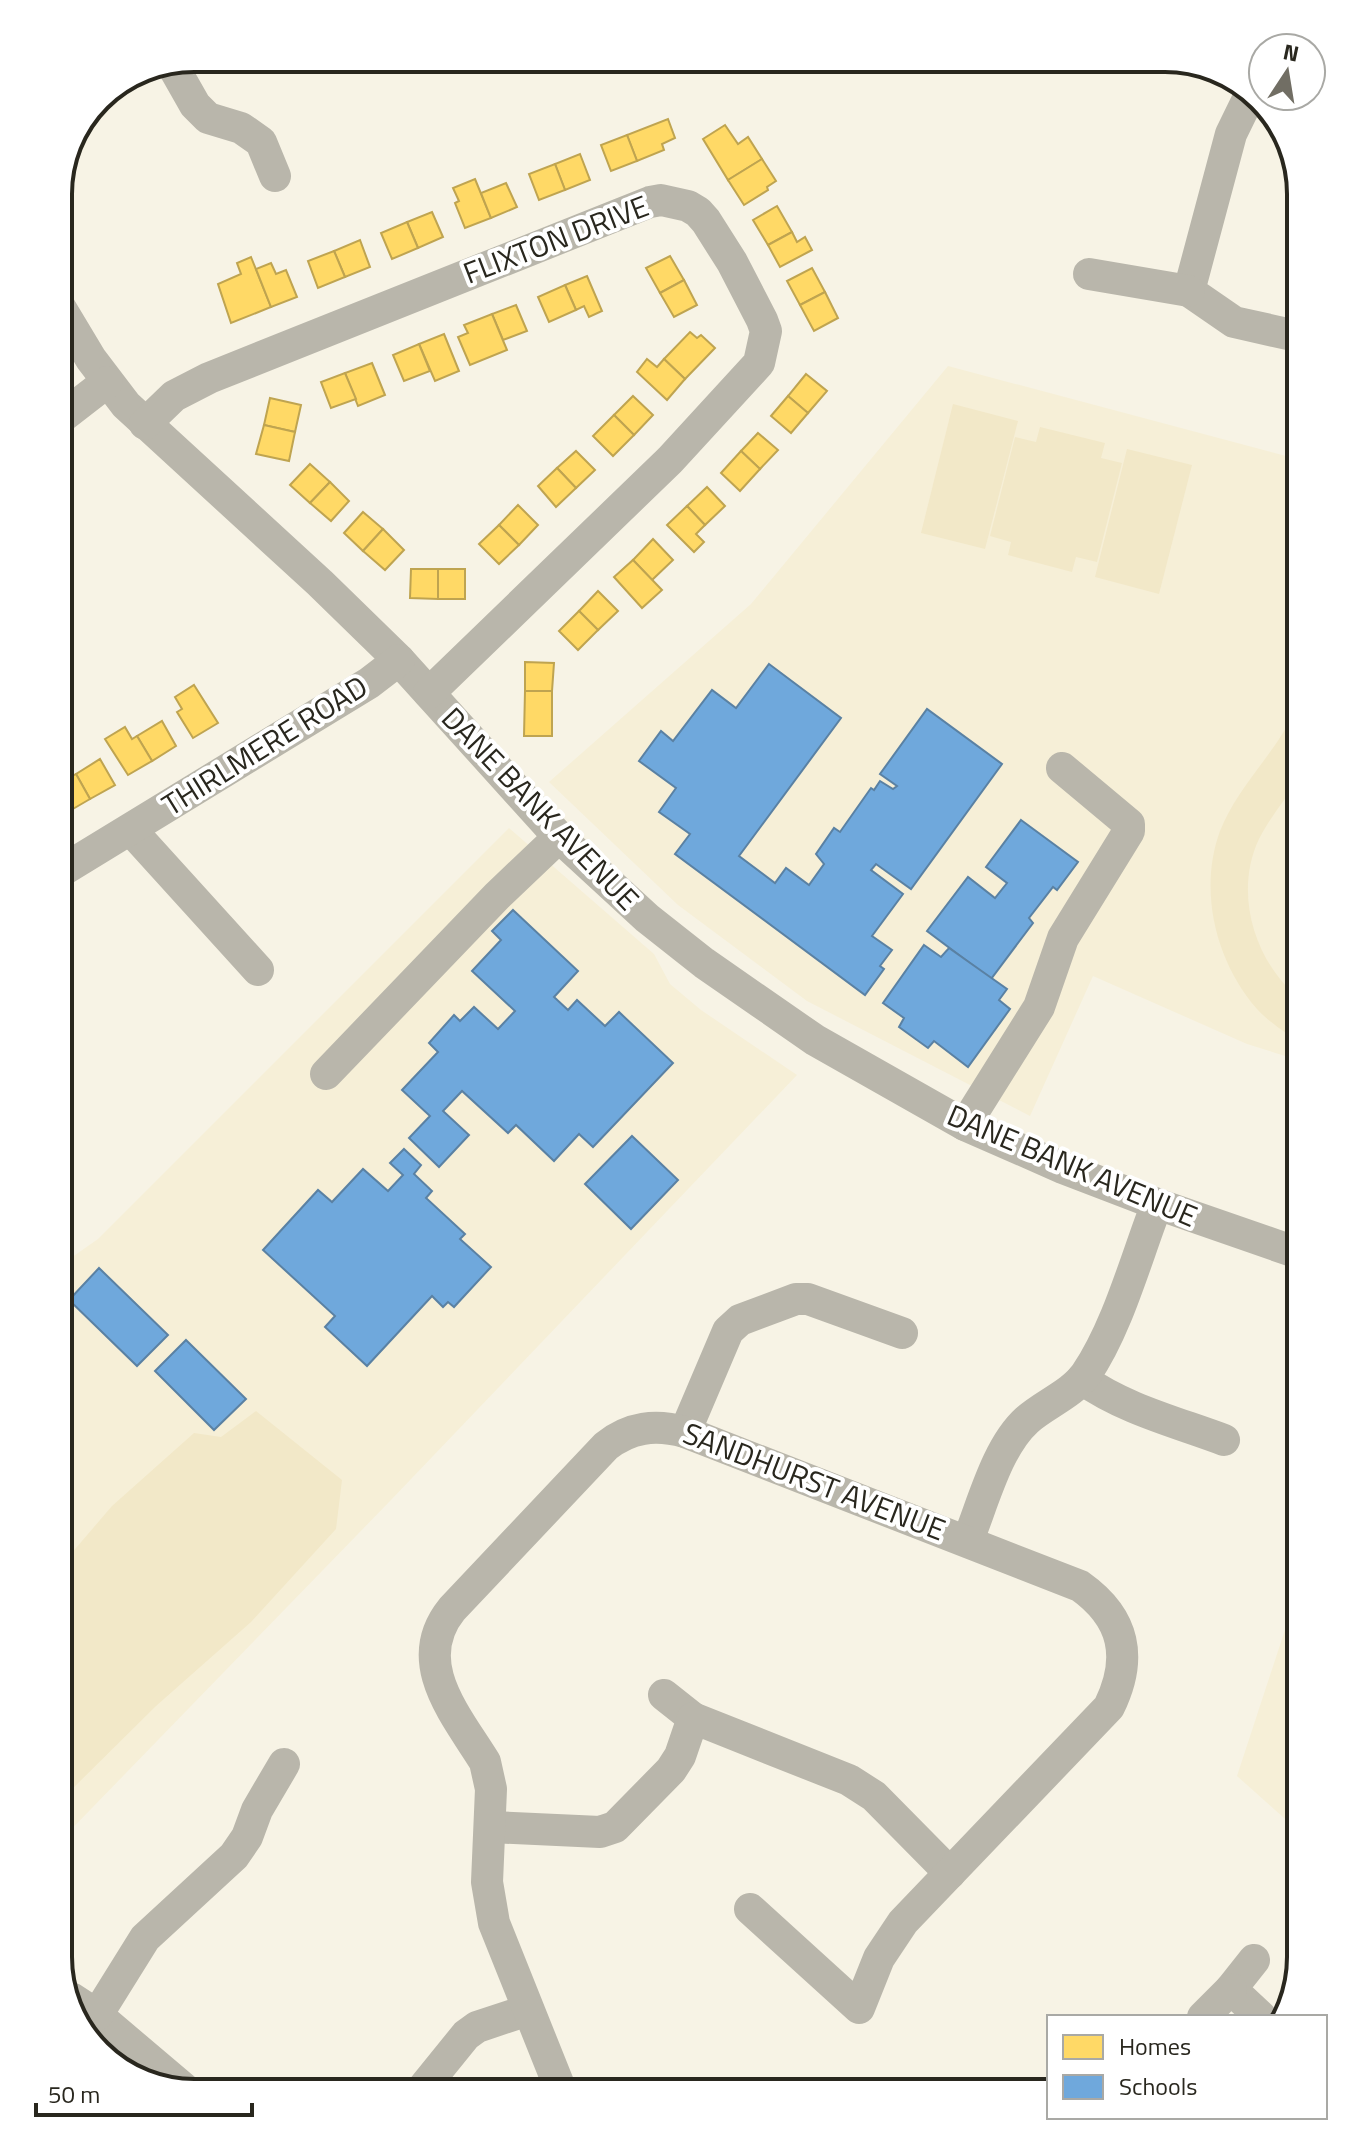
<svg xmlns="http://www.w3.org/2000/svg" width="1359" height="2151" font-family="'Titillium Web',sans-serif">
	<rect width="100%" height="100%" fill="#f7f3e5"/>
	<g fill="#f6efd7">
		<polygon points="948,366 1301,460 1301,1061 1247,1044 1093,976 1030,1116 807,1001 678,905 549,782 751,604"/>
		<polygon points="509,828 654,954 670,984 701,1010 797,1075 390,1501 58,1843 58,1267 98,1239"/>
		<polygon points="1301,1581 1301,1833 1237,1776"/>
	</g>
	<g fill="#f2e8c8">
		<polygon points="953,404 1018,421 985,549 921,533"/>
		<polygon points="1040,427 1105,443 1101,458 1122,463 1097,562 1076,557 1072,572 1008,555 1011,542 990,536 1015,437 1036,442"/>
		<polygon points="1127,449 1192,465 1159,594 1095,577"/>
		<path d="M 1301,675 L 1301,783 L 1297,782 C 1284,801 1269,819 1259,839 C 1233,894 1255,963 1301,1000 L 1301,1043 C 1286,1033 1270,1023 1257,1009 C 1216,962 1198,891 1220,831 C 1235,793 1265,763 1286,728 C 1294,713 1297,691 1301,675 Z"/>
		<polygon points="256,1411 342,1480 336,1529 251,1622 156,1706 58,1803 58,1569 112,1506 194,1433 221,1437"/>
	</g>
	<g fill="#ffd966" stroke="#bfa450" stroke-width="2">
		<polygon points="668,119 675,138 662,144 664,150 637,161 627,135"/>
		<polygon points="725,125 738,144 748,137 762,159 728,180 703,139"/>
		<polygon points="627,135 637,161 611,171 601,145"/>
		<polygon points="580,154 590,180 565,190 555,164"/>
		<polygon points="762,159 776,181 767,187 768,190 744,205 728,180"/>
		<polygon points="555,164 565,190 539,200 529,174"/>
		<polygon points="475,179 491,218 465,228 455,203 459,201 453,188"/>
		<polygon points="506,183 517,207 491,218 481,193"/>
		<polygon points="777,206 792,232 768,245 753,220"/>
		<polygon points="432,212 443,237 418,248 407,222"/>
		<polygon points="407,222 418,248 392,259 381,233"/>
		<polygon points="792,232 797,242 805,237 812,250 780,267 768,245"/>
		<polygon points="360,240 370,267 345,277 334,251"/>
		<polygon points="334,251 345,277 318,288 308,261"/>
		<polygon points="670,256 684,280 660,293 646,268"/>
		<polygon points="251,257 271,307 231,323 218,284 241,274 237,263"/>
		<polygon points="271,263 276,274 286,270 297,297 271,307 256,269"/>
		<polygon points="812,268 825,292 800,305 787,281"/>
		<polygon points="587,276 602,311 589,317 584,306 576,310 565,285"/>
		<polygon points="684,280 697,305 674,317 660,293"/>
		<polygon points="565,285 576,310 549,322 538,297"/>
		<polygon points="825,292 838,318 814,331 800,305"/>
		<polygon points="516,305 527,331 503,340 492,314"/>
		<polygon points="492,314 507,350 470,365 458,337 468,333 464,325"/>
		<polygon points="690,332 697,338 701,335 715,348 685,379 664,359"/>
		<polygon points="444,334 459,371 435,381 419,344"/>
		<polygon points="419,344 430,371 404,381 393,355"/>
		<polygon points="647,359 657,367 664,359 685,379 667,400 637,372"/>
		<polygon points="372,363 385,395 358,406 345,373"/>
		<polygon points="345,373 356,399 331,408 321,382"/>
		<polygon points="806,374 827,391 808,413 788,396"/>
		<polygon points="633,396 653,415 634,435 614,415"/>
		<polygon points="788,396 808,413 791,433 771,416"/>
		<polygon points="270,398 301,405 295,432 264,425"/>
		<polygon points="614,415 634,435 613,456 593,436"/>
		<polygon points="264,425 295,432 289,461 256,454"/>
		<polygon points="758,433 778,450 760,469 741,451"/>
		<polygon points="576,451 595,470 576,488 557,468"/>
		<polygon points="741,451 760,469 740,491 721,473"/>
		<polygon points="310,464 330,482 310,503 290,485"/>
		<polygon points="557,468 576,488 556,507 538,486"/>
		<polygon points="330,482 349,501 331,521 310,503"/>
		<polygon points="707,487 725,506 705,525 687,506"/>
		<polygon points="518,505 538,525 519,545 499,525"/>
		<polygon points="687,506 705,525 696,534 704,542 694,552 667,525"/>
		<polygon points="363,512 383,529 363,551 344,533"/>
		<polygon points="499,525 519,545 499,564 479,544"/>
		<polygon points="383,529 404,550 385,570 363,551"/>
		<polygon points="653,539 673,560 652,580 633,560"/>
		<polygon points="633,560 662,590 642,608 614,577"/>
		<polygon points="411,569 438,569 438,599 410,598"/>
		<rect x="438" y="569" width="27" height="30"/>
		<polygon points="598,591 618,611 598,630 579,611"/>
		<polygon points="579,611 598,630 578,650 559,631"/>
		<polygon points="525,662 554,663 552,691 525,691"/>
		<polygon points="194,685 218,723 193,738 177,712 182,709 175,697"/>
		<polygon points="525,691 552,691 552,736 524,736"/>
		<polygon points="162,721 176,746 152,761 137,736"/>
		<polygon points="125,727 132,739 137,736 152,761 128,775 105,739"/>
		<polygon points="100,759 115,785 90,799 76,774"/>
		<polygon points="76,774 90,799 66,813 58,799 58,784"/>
	</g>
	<g fill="#6fa8dc" stroke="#5a81a3" stroke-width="2">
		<polygon points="769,664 841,718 739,856 775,883 786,868 809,885 824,864 816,854 834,828 840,832 871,788 874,790 880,781 893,789 897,786 880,774 927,709 1002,764 911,889 876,864 871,870 903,894 872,936 892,950 880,966 884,969 865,995 675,854 690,834 659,812 676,788 639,761 661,731 673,741 712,690 736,708"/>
		<polygon points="1021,820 1078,862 1057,890 1053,887 1029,918 1033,923 991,979 927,931 968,877 995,898 1007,883 986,867"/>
		<polygon points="513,910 578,971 554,997 568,1010 577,1000 605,1026 619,1012 673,1063 593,1147 579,1134 554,1161 516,1125 508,1133 462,1091 443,1111 469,1135 439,1167 409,1138 430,1116 402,1090 438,1052 429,1043 454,1015 460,1021 474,1007 498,1029 515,1011 472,971 501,940 492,931"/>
		<polygon points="924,945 941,957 949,948 1007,989 999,1000 1010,1009 968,1067 934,1041 928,1048 899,1027 904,1018 883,1003"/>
		<polygon points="632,1136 678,1180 631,1229 585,1184"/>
		<polygon points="404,1149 421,1165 414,1174 432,1191 426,1198 465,1234 460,1239 491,1267 454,1307 448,1302 443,1307 432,1296 367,1366 325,1327 335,1316 263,1250 318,1190 332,1202 363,1169 388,1191 403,1175 390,1163"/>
		<polygon points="99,1268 168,1335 137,1366 69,1300"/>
		<polygon points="186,1340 246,1399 214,1430 155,1371"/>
	</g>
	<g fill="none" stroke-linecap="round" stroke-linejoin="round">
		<g stroke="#b9b6ab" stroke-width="32">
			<polyline points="174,68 195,105 208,118 241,128 261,142 275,176"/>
			<polyline points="1251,93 1231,134 1189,291 1234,322 1301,337"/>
			<polyline points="1089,274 1189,291"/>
			<polyline points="58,304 91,359 126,405 320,583 399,660 559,837 647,918 704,963 815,1040 965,1125 1063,1168 1157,1204 1301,1254"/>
			<polyline points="58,420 107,382"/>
			<polyline points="145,424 174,396 209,378 650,202 661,200 688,206 698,212 706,221 732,262 762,320 766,331 759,363 670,460 429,693"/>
			<polyline points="131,830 258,970"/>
			<polyline points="58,873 369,683 399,660"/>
			<polyline points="326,1074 497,896 559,837"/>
			<polyline points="965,1125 1039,1007 1063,938 1129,831 1129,824 1062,768"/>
			<path d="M 1082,1379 C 1124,1409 1176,1422 1224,1440"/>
			<polyline points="685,1432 728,1331 740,1320 796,1299 808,1299 902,1333"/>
			<path d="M 968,1540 C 983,1503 997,1447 1027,1420 C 1045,1404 1072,1394 1086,1374 C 1118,1327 1136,1258 1157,1204"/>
			<polyline points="664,1695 693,1718"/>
			<polyline points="491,1827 600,1832 615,1827 671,1770 680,1756 693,1718 849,1780 874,1796 950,1873"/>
			<polyline points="1254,1960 1231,1989 1261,2017"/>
			<polyline points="71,1998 97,2015 189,2093"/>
			<polyline points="97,2015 145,1938 234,1856 247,1837 257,1810 284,1764"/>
			<polyline points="1203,2017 1231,1989"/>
			<polyline points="419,2093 466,2035 477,2027 528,2010"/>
			<path d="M 562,2093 L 494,1923 L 487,1882 L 491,1789 L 485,1762 C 456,1715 409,1662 452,1609 L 606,1446 C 630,1427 655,1424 685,1432 L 1080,1586 C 1125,1618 1133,1658 1109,1707 L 903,1922 L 879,1958 L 859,2008 L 750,1909"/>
		</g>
	</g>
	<g text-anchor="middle" stroke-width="8" stroke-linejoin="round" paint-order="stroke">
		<g font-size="30" fill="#29271e" stroke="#fff">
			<text transform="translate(556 240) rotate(-21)" y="10">FLIXTON DRIVE</text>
			<text transform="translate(265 746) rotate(-32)" y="10">THIRLMERE ROAD</text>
			<text transform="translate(540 809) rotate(46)" y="10">DANE BANK AVENUE</text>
			<text transform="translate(1072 1166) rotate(23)" y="10">DANE BANK AVENUE</text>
			<text transform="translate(814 1482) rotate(21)" y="10">SANDHURST AVENUE</text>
		</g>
	</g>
	<path d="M0 0H1359V2151H0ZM194 72H1165A122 122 0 0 1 1287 194V1957A122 122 0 0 1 1165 2079H194A122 122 0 0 1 72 1957V194A122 122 0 0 1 194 72Z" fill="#fff" fill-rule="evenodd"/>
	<path fill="none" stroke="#29271e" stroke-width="4" d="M194 72H1165A122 122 0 0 1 1287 194V1957A122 122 0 0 1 1165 2079H194A122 122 0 0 1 72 1957V194A122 122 0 0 1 194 72Z"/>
	<rect x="1047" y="2015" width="280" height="104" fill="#ffffff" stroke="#a9a9a5" stroke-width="2"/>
	<rect x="1063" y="2035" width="40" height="24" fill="#ffd966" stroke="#a9a9a5" stroke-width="2"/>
	<text x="1119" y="2055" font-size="24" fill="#29271e">Homes</text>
	<rect x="1063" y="2075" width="40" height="24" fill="#6fa8dc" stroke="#a9a9a5" stroke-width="2"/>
	<text x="1119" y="2095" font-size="24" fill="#29271e">Schools</text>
	<g transform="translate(1287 72) rotate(12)"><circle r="38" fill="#ffffff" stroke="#a9a9a5" stroke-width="2"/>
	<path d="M0-6L14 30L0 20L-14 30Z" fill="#716e64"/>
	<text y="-12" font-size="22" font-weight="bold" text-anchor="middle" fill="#29271e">N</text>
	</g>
	<path d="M36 2103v12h216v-12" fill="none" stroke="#29271e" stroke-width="4"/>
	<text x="48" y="2103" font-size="24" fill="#29271e" stroke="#ffffff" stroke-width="6" paint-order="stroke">50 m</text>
</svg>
